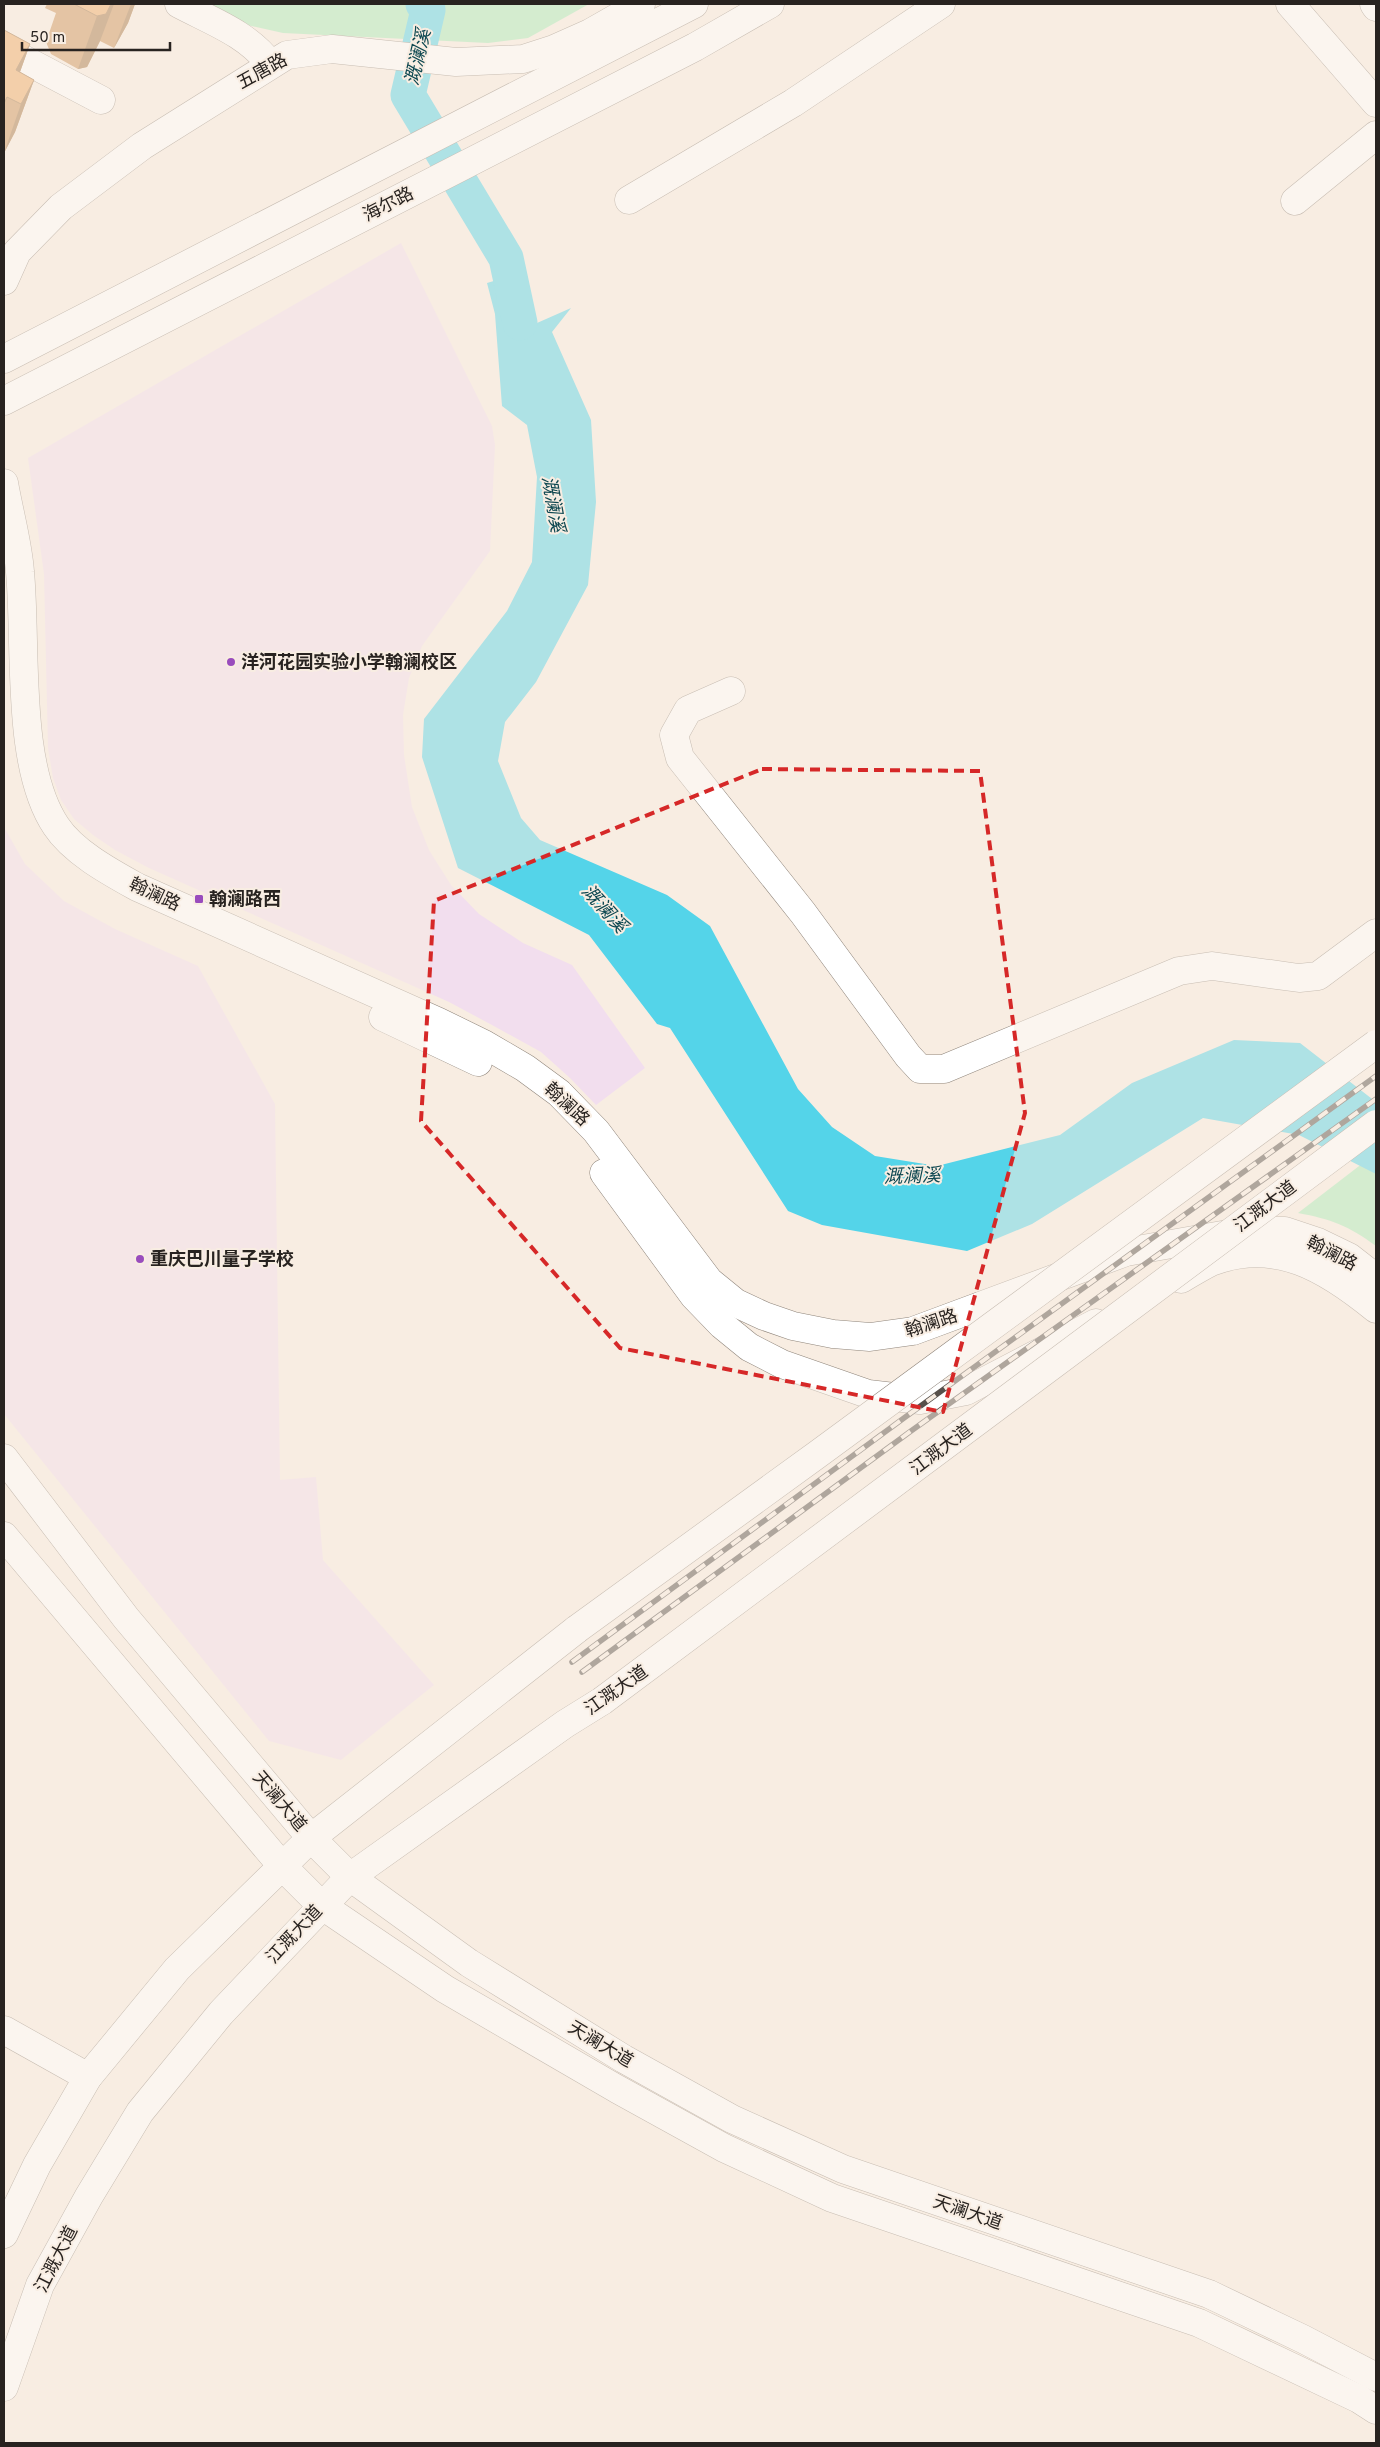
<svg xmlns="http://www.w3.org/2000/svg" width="1380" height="2447" font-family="Overpass,'Noto Sans SC',sans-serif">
	<rect width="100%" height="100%" fill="#f8ede2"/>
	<g fill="#f2deee">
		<polygon points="401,243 492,426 495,445 490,551 422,646 409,678 403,715 404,755 412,807 429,850 451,885 479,914 523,943 572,965 645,1068 596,1105 570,1078 541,1052 492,1025 449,1002 149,868 115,850 93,835 74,819 61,800 53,778 48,748 44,574 28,458"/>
		<polygon points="4,827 25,864 64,901 115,929 198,966 275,1104 280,1480 316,1477 323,1560 434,1685 341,1760 269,1741 4,1414"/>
	</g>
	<g fill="#a9eab9">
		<polygon points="206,4 589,4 528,38 488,43 283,33 247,25"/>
		<path d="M 1376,1153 L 1376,1246 C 1349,1226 1331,1219 1298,1213 Z"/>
	</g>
	<polygon fill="#54d4e9" points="521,273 537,323 571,308 552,332 591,420 596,502 588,585 536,682 505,722 498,761 521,818 540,840 667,895 710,926 798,1089 832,1127 875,1156 937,1166 1060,1135 1132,1083 1234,1040 1300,1043 1376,1102 1376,1174 1299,1135 1203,1118 1032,1224 967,1251 822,1225 788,1211 670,1028 657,1024 589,935 458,868 422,757 424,719 507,611 532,562 537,477 527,425 502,406 495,314 487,283"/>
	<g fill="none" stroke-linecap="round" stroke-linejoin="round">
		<polyline stroke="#54d4e9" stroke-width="35" points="423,4 428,10 408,95 506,258 520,323"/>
		<g stroke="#8f857b" stroke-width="29">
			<g id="minor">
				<path d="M 179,4 C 211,21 248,34 270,64"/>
				<polyline points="1290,4 1376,103"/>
				<polyline points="4,49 101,100"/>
				<polyline points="629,200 793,103 941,4"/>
				<polyline points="1295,201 1376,135"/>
				<polyline points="4,281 17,252 61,207 142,146 287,55 332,49 456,62 523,59 554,49 590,33 641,4"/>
				<path d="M 4,483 C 9,512 18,543 20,572 C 27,645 15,765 56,826 C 73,852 110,872 137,887 L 439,1022 L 484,1044 L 525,1068 L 559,1093 L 596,1131 L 709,1281 L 736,1303 L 764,1316 L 793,1326 L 833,1334 L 870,1337 L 913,1331 L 1126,1252 L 1245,1231 L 1285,1231 L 1318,1242 L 1349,1257 L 1376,1278"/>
				<polyline points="731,691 688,710 674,735 680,758 803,913 908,1056 920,1069 944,1069 1179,971 1212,966 1299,978 1318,976 1376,933"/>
				<polyline points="383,1017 478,1062"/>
				<polyline points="604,1173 694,1296 722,1325 749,1347 782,1364 868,1394 920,1400 966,1391 1096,1323"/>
				<path d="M 1181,1279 C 1191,1273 1201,1267 1211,1262 C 1276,1237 1327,1269 1376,1309"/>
				<polyline points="4,1458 126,1618 311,1838 350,1877 469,1963 624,2059 732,2119 843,2169 1209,2294 1303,2339 1376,2377"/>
				<polyline points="4,1536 282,1866 321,1905 445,1989 617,2089 724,2148 832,2198 1199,2323 1359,2399 1376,2410"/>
				<polyline points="4,2030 88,2077"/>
			</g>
		</g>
		<g stroke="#8f857b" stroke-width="29">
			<g id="major">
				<polyline points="1374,4 1376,7"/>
				<polyline points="4,359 694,4"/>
				<polyline points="4,401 695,47 770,4"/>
				<polyline points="4,2234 37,2165 88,2077 177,1969 311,1838 577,1629"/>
				<polyline points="4,2387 40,2285 89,2196 140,2112 221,2013 350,1877 565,1724 602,1701"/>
			</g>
		</g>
		<use href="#minor" stroke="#fff" stroke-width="28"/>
		<use href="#major" stroke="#fff" stroke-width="28"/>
		<g stroke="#57504b" stroke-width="5.5">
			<g id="rail">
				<polyline points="572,1662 904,1418 1376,1076"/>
				<polyline points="582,1672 911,1431 1376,1099"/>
			</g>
		</g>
		<use href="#rail" stroke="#f8ede2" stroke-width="4" stroke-dasharray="11" stroke-linecap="butt"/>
		<g stroke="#8f857b" stroke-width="29" stroke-linecap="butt">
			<g id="major-bridge">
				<polyline points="577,1629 818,1454 1376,1044"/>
				<polyline points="602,1701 1376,1124"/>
			</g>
		</g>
		<use href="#major-bridge" stroke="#fff" stroke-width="28"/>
	</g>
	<g fill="#cc9359">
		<polygon points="47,4 135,4 128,23 114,48 100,41 87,67 78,69 51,54 46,42 56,13 45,8"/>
		<polygon points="4,30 30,44 20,72 34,80 15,132 4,153"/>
	</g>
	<g fill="#a67848">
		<polygon points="111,4 114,4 100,41 87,67 78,69 97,16"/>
		<polygon points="131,4 135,4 128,23 114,48"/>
		<polygon points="30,44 11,97 7,97 4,105 4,103 16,70"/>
		<polygon points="34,80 15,132 4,153 21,104"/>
	</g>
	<g fill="#edab67" stroke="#a67848">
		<polygon points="74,4 111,4 106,14 97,16"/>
		<polygon points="4,30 30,44 16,70 34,80 21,104 7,97 4,103"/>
	</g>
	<path d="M0 0H1380V2447H0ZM 762,769 L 980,771 L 1025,1113 L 943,1412 L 620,1348 L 421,1121 L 434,901 Z" fill="#f8ede2" fill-opacity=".55" fill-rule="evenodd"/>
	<path fill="none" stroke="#d62828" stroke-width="4" stroke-dasharray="10 6" stroke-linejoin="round" d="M 762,769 L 980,771 L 1025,1113 L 943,1412 L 620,1348 L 421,1121 L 434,901 Z"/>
	<g fill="#994cbd" stroke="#f8ede2" stroke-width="2">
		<circle cx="231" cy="662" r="5"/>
		<rect x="194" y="894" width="10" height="10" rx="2.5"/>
		<circle cx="140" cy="1259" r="5"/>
	</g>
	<g text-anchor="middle" stroke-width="4" stroke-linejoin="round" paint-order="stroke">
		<g font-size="18" fill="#282320" stroke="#f8ede2">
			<text transform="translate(262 71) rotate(-29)" y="6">五唐路</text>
			<text transform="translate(388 204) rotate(-27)" y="6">海尔路</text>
			<text transform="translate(155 894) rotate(25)" y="6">翰澜路</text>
			<text transform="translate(567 1104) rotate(43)" y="6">翰澜路</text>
			<text transform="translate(1265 1206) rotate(-37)" y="6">江溉大道</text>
			<text transform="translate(1332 1253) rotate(27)" y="6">翰澜路</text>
			<text transform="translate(931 1323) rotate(-18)" y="6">翰澜路</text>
			<text transform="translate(941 1449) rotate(-37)" y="6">江溉大道</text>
			<text transform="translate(616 1690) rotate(-35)" y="6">江溉大道</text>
			<text transform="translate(280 1801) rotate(50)" y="6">天澜大道</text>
			<text transform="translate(294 1934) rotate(-47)" y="6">江溉大道</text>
			<text transform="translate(601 2044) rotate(31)" y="6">天澜大道</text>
			<text transform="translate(968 2212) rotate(19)" y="6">天澜大道</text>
			<text transform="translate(56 2259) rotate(-63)" y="6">江溉大道</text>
		</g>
		<g font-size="18" font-weight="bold" fill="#282320" stroke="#f8ede2" text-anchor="start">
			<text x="241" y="668">洋河花园实验小学翰澜校区</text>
			<text x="209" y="905">翰澜路西</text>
			<text x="150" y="1265">重庆巴川量子学校</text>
		</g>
		<g font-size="19" font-style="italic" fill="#0e4851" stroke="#f8ede2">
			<text transform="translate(417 57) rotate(-77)" y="7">溉澜溪</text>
			<text transform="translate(554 504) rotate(80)" y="7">溉澜溪</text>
			<text transform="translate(605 908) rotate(48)" y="7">溉澜溪</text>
			<text transform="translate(912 1175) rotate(-2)" y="7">溉澜溪</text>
		</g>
	</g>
	<rect width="1380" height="2447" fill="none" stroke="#282320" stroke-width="10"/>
	<path d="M22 42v8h148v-8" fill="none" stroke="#282320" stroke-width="2.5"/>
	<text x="30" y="42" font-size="15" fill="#282320" stroke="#f8ede2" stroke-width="4" paint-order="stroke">50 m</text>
</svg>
